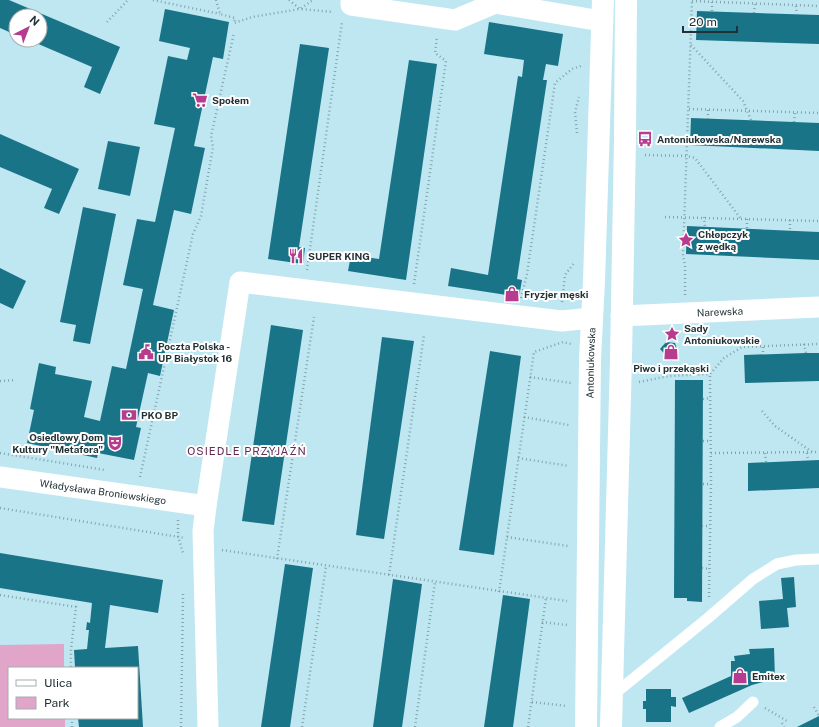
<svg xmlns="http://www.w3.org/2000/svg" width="819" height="727" font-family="'Public Sans',sans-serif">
	<rect width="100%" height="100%" fill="#bee7f2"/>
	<polygon fill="#e0a5c8" points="64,644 64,668 9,668 9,718 65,718 65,727 0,727 0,645"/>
	<g fill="#1a7487">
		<polygon points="0,0 9,0 120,47 100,94 84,87 92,67 29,40 40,40 40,16 16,16 16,35 0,28"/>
		<polygon points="165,9 229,22 223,59 213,57 194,146 205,148 191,214 174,210 153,305 174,310 160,376 148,373 136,427 141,428 134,460 98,453 97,458 27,443 34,410 30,409 39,363 56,367 55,374 92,381 84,417 100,421 112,366 126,369 143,289 123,285 137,219 155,222 175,128 154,124 168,56 187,60 190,48 159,41"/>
		<polygon points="697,11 819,15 819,44 696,40"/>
		<polygon points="489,22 563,34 558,66 546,64 543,80 547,80 517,279 522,280 519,297 448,286 451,268 488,275 518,76 522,77 524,60 484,54"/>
		<polygon points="300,44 329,48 299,247 305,248 303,264 268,259"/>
		<polygon points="409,60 437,64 406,280 348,271 351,255 379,259"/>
		<polygon points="691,118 819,123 819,151 690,145"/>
		<polygon points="0,134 79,169 59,214 44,208 52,189 0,167"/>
		<polygon points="108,141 140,147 130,196 98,189"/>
		<polygon points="83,207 116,214 90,344 73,341 76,325 60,322"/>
		<polygon points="687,226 819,232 819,260 686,254"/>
		<polygon points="0,268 26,281 13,309 0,303"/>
		<polygon points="271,325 303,330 274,525 242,521"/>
		<polygon points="382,337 414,341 384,539 356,535"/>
		<polygon points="666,342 675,343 679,356 671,361 660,349"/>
		<polygon points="490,351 521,356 494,555 459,550"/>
		<polygon points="806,353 819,353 819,381 745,383 744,355"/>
		<polygon points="675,380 703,380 702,602 687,601 687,598 674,598"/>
		<polygon points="819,460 819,488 748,491 748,463"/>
		<polygon points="0,553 163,580 158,613 110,605 105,648 138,646 143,727 79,727 78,718 137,718 137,668 75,668 74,650 87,649 89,630 86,630 87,622 90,623 92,603 0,588"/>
		<polygon points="285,564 313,568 290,727 261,727"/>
		<polygon points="794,577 796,607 787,608 789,627 761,629 759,601 783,599 781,578"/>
		<polygon points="393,579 422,584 402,727 373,727"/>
		<polygon points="503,595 530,599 513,727 484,727"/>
		<polygon points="774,648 775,679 752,685 689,713 682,698 731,676 731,661 735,661 734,656 750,654 749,649"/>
		<polygon points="646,689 671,689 671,697 676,697 676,707 671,706 671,722 646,722 646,709 643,709 643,701 646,701"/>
		<polygon points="819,716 819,727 797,727"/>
	</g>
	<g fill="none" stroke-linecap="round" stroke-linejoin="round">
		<g stroke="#84a4ac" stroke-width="2.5" stroke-dasharray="1 3" stroke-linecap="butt">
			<polyline points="153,0 220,14"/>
			<polyline points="216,0 220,14 235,18 234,23 252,17 300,9 313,0"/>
			<polyline points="289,0 300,9 333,12"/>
			<polyline points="692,1 819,6"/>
			<polyline points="796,6 797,14"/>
			<polyline points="712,11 712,2"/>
			<polyline points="754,13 755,4"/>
			<polyline points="107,22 128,0"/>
			<polyline points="691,45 743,101 751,120"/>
			<polyline points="689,109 819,113"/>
			<polyline points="708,110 708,119"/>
			<polyline points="794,122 795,113"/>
			<polyline points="577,133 575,112 579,97"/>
			<polyline points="645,155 687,156 695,158 741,219"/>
			<polyline points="665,217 819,221"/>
			<polyline points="704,217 705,227"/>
			<polyline points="747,219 747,229"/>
			<polyline points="790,220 790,231"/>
			<polyline points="307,270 342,22"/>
			<polyline points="414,284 446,61 435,53 437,37"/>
			<polyline points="685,295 685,265 683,256 692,0"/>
			<polyline points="521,298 527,274 555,83 572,69 581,66"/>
			<polyline points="562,302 565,275 574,263"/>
			<polyline points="804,344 806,353"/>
			<polyline points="763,347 763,354"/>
			<polyline points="530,377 571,383"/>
			<polyline points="0,381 16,380"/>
			<polyline points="639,382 669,376 710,374 724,358 742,347 819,344"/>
			<polyline points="703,399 711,398"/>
			<polyline points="762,411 775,426 812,452"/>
			<polyline points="524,417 569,425"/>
			<polyline points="703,441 711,441"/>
			<polyline points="0,453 105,470"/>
			<polyline points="711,453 819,452"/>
			<polyline points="765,453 766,462"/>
			<polyline points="807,453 808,460"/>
			<polyline points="518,458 569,466"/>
			<polyline points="140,477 193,234 201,216 213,147 211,136 234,33"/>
			<polyline points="703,484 711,484"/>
			<polyline points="0,508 185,538"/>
			<polyline points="178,520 178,536 183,553"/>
			<polyline points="702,526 710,526"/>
			<polyline points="507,537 568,546"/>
			<polyline points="222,550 567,601"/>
			<polyline points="277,559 314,317"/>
			<polyline points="702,568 710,569"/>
			<polyline points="389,575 424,335"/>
			<polyline points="499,592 534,352 563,342 571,344"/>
			<polyline points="0,595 76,607 71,649 71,668"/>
			<polyline points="709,597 711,484 710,374"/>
			<polyline points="542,622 567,625"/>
			<polyline points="532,702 567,706"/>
			<polyline points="814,707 819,716"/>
			<polyline points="765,708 787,721"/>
			<polyline points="72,718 72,727"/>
			<polyline points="782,723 784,727"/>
			<polyline points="181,727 183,594"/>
			<polyline points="302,727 326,566"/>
			<polyline points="415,727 435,582"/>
			<polyline points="528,727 546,598"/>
		</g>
		<g stroke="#fff" stroke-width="11">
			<polyline points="613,695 708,618 753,579 777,564 796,560 819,559"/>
			<polyline points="720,727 737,717 753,702"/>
		</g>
		<g stroke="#fff" stroke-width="21">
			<polyline points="351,0 351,5 455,20 495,3 601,21"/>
			<path id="s1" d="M 621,316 L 819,307"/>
			<path id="s2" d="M 0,477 L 206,506"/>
			<polyline points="208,727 203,531 206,506 240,282 562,321 591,318"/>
		</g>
		<g stroke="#fff" stroke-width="22">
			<path id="s3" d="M 586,727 L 590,359 L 594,281 L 603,0"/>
			<polyline points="611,727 621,359 625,138 626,0"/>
		</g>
	</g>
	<defs>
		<g id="supermarket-bare" transform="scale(1.2)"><path d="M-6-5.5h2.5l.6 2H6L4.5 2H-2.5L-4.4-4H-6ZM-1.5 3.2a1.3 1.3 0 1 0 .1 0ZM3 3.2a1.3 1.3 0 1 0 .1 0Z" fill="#b73c8f" stroke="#fff" stroke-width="2.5" paint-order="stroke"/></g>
		<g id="bus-bare" transform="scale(1.2)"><path d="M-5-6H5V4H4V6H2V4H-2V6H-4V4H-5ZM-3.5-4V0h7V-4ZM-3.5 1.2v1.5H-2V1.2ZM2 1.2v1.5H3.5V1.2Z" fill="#b73c8f" stroke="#fff" stroke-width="2.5" paint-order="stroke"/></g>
		<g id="sight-bare" transform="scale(1.2)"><path d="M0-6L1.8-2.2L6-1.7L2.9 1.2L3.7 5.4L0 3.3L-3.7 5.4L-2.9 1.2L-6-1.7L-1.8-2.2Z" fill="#b73c8f" stroke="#fff" stroke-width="2.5" paint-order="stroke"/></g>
		<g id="restaurant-bare" transform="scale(1.2)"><path d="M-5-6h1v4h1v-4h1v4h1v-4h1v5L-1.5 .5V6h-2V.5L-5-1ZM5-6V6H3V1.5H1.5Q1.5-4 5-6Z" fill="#b73c8f" stroke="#fff" stroke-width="2.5" paint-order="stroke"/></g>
		<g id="shop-bare" transform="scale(1.2)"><path d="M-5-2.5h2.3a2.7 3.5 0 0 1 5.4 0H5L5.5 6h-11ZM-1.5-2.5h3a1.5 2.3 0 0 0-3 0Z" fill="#b73c8f" stroke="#fff" stroke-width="2.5" paint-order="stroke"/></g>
		<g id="civic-bare" transform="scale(1.2)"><path d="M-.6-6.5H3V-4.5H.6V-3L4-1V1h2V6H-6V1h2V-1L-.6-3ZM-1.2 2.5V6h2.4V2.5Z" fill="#b73c8f" stroke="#fff" stroke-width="2.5" paint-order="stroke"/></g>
		<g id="bank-bare" transform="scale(1.2)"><path d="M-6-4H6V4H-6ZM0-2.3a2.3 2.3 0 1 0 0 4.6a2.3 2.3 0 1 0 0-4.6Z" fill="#b73c8f" stroke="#fff" stroke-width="2.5" paint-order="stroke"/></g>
		<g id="theatre-bare" transform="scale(1.2)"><path d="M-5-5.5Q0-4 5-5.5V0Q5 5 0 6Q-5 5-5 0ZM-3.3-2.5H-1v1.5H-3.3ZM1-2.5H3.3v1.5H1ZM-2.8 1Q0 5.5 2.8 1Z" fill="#b73c8f" stroke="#fff" stroke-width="2.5" paint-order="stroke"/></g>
	</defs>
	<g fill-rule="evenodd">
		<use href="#supermarket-bare" x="200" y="100"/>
		<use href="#bus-bare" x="645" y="139"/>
		<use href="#sight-bare" x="686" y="240"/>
		<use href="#restaurant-bare" x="296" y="256"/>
		<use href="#shop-bare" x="512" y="294"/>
		<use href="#sight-bare" x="672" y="334"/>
		<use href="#civic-bare" x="146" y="352"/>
		<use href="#shop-bare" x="671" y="352"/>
		<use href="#bank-bare" x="129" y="415"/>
		<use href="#theatre-bare" x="115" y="443"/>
		<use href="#shop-bare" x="740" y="676"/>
	</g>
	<g text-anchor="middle" stroke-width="4" stroke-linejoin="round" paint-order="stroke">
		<g font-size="10" font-weight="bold" fill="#213135" stroke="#fff" text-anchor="start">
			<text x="212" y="104">Społem</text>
			<text x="657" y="143">Antoniukowska/Narewska</text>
			<text x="698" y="238">Chłopczyk<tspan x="698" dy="12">z wędką</tspan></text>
			<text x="308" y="260">SUPER KING</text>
			<text x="524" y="298">Fryzjer męski</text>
			<text x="684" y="332">Sady<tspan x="684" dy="12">Antoniukowskie</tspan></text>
			<text x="158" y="350">Poczta Polska -<tspan x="158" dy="12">UP Białystok 16</tspan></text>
			<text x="671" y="372" text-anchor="middle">Piwo i przekąski</text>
			<text x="141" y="419">PKO BP</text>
			<text x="103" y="441" text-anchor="end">Osiedlowy Dom<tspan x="103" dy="12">Kultury "Metafora"</tspan></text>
			<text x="752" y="680">Emitex</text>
		</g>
		<g font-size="10" fill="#213135" stroke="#fff">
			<text dy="4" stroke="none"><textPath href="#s1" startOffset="99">Narewska</textPath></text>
			<text dy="4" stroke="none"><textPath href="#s3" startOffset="364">Antoniukowska</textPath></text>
			<text dy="4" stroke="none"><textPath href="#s2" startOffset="104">Władysława Broniewskiego</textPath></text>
		</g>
		<g font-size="11" letter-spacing="1" fill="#662a51" stroke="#fff">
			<text x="247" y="455">OSIEDLE PRZYJAŹŃ</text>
		</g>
	</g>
	<rect x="8" y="667" width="130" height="52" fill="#ffffff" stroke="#a6adae"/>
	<rect x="16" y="680" width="20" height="6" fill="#ffffff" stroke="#a6adae"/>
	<text x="44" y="687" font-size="12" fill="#213135">Ulica</text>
	<rect x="16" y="697" width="20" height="12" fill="#e0a5c8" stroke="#a6adae"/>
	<text x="44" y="707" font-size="12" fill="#213135">Park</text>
	<g transform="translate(28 28) rotate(42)"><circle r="19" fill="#ffffff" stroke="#a6adae"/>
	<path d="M0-3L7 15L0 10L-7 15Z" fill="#b73c8f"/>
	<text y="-6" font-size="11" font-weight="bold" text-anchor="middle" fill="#213135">N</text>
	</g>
	<path d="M683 26v6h54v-6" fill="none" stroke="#213135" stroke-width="2"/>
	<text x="689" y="26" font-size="12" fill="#213135" stroke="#ffffff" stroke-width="3" paint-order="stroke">20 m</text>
</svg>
